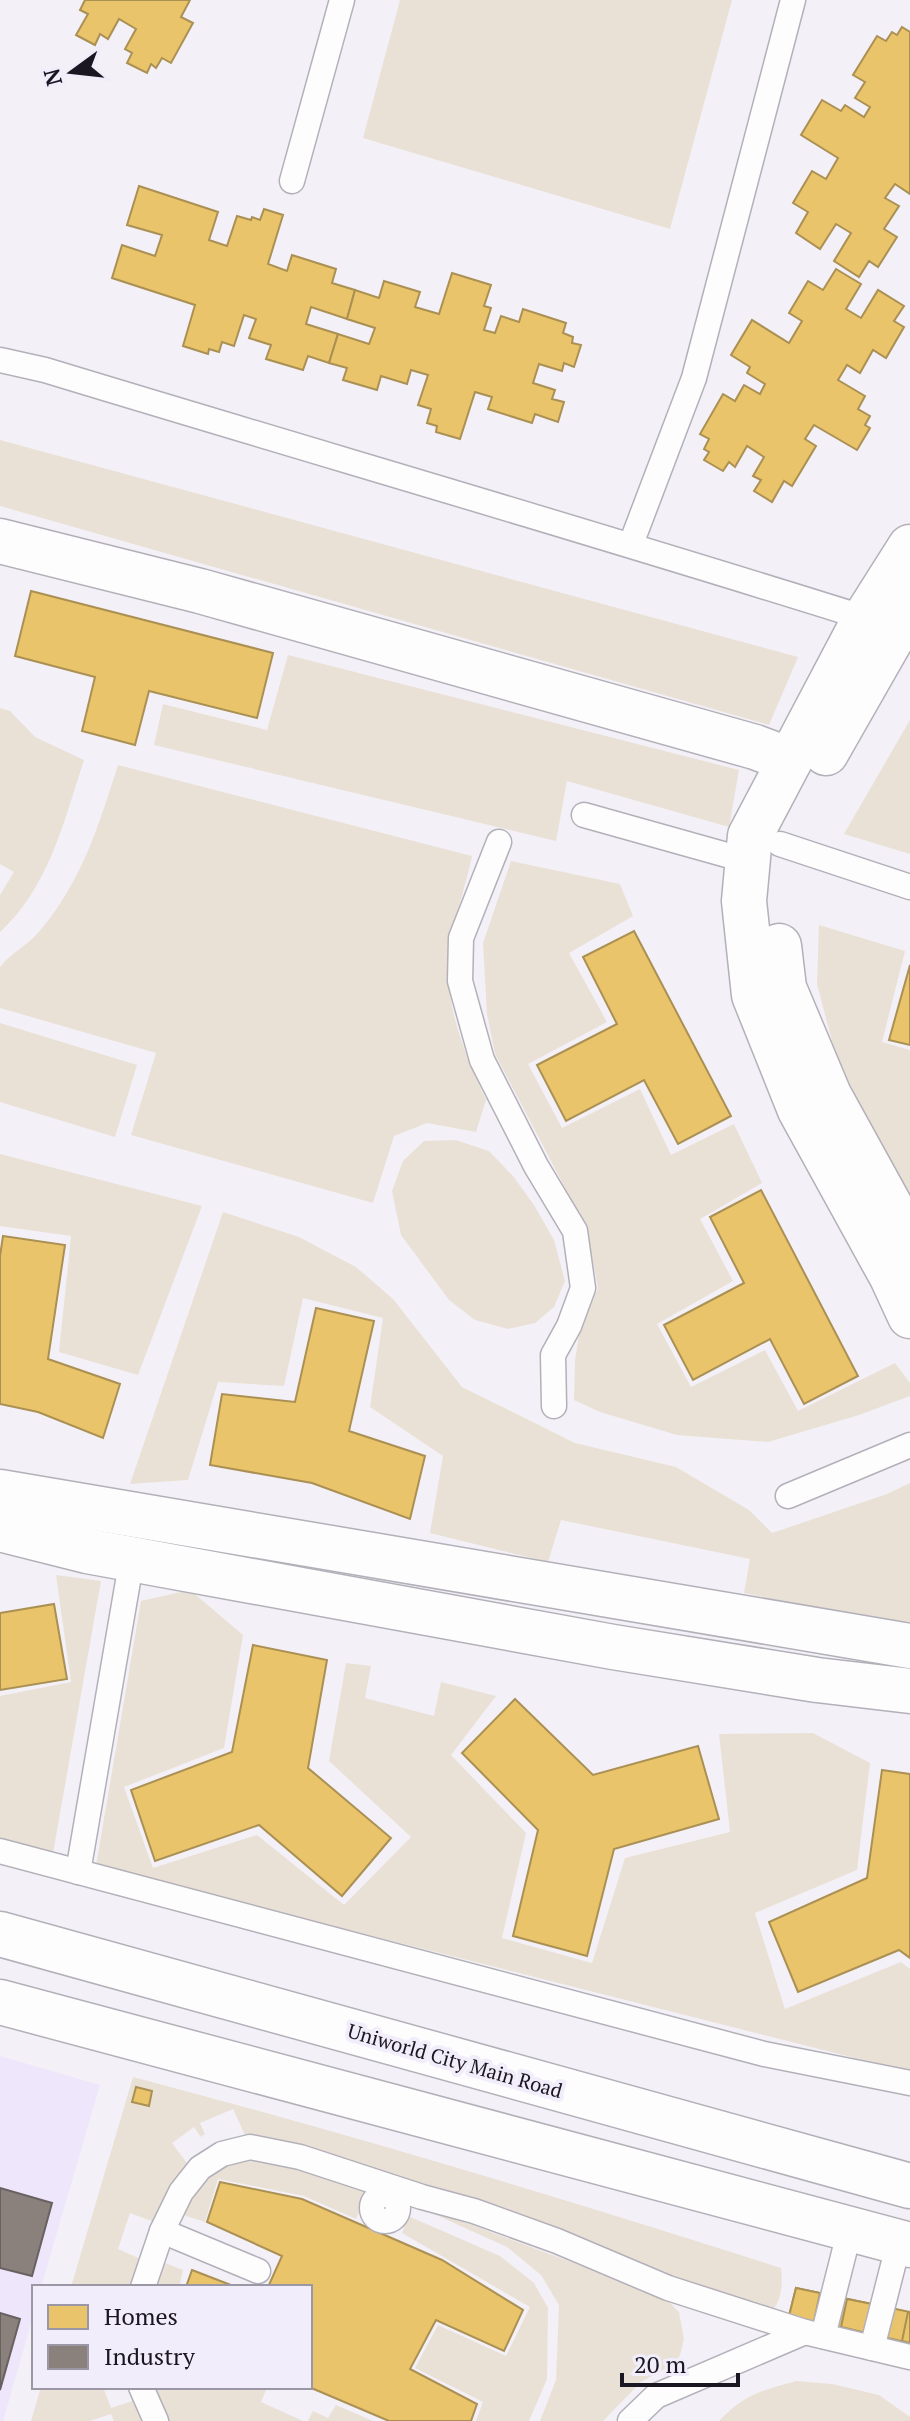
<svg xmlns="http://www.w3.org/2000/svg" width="910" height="2421" font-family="'PT Serif',serif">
	<rect width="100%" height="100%" fill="#f3f0f7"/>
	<polygon fill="#eee6fb" points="0,2056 100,2085 41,2287 34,2287 34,2313 3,2421 0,2421"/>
	<g fill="#eae1d6">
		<polygon points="400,0 732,0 670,229 363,138"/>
		<polygon points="0,440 798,657 769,725 0,506"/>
		<polygon points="288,655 739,770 729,827 567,781 556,841 154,745 163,704 267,730"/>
		<path d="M 0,708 L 10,711 L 35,737 L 84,760 C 64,821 49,887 0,932 L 0,895 L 14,872 L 0,864 Z"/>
		<polygon points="910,720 910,854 844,834"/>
		<path d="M 118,765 L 472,856 C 466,884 456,913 451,940 C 440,996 463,1050 486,1100 L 476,1132 L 427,1123 L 394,1136 L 373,1203 L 131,1135 L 156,1053 L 0,1008 L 0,967 C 10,954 26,946 37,934 C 80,886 99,825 118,765 Z"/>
		<polygon points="511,861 620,884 633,916 569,953 607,1022 528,1064 562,1128 640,1089 671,1155 734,1124 762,1183 700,1219 733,1281 657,1324 691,1387 765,1350 798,1411 895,1363 910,1383 910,1396 859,1415 768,1442 677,1435 600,1412 574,1400 575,1361 579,1335 598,1288 587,1230 495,1054 487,1014 483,943"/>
		<polygon points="819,925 905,951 882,1042 910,1050 910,1202 904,1204 838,1064 817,984"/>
		<polygon points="0,1023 137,1065 115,1137 0,1102"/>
		<polygon points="456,1140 489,1151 513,1176 534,1205 554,1240 565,1281 554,1307 535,1323 508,1329 475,1320 449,1300 401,1235 392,1191 403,1161 424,1141"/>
		<polygon points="0,1154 202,1206 138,1375 59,1352 71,1236 0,1226"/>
		<polygon points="223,1212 299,1237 356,1267 393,1299 462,1387 575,1443 676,1467 749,1510 772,1533 887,1494 910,1483 910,1622 852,1616 744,1593 750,1559 561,1520 548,1562 430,1533 443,1456 370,1407 383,1318 303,1298 284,1386 218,1382 188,1480 130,1484"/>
		<polygon points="56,1575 101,1581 53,1853 0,1839 0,1696 71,1682"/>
		<polygon points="190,1590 243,1635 224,1748 124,1787 153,1868 257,1835 344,1905 411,1837 329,1761 346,1663 371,1666 365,1698 434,1716 441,1682 496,1696 451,1755 526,1833 502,1938 592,1963 625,1858 730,1832 719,1734 813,1733 870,1763 857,1870 755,1913 785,2009 901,1962 910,1969 910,2072 96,1866 141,1601"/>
		<path d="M 133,2077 C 350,2134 566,2199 781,2268 C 783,2283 782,2310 765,2313 L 610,2253 L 559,2228 L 298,2145 L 252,2134 L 245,2135 L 233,2109 L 200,2123 L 205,2134 L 201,2137 L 194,2127 L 172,2143 L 189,2166 L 157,2223 L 130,2213 L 118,2249 L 143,2260 L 135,2287 L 71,2287 Z"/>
		<path d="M 222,2160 C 275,2159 319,2175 368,2192 L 356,2219 L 304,2196 L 218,2179 L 205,2222 L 177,2213 Z"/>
		<polygon points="434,2211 614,2278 670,2303 679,2312 684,2339 680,2355 675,2363 641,2382 603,2421 540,2421 556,2380 559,2305 541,2275 507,2247 434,2214"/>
		<polygon points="408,2216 500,2256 534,2283 548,2308 547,2379 529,2421 476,2421 483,2402 415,2368 438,2325 506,2356 530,2307 402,2233"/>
		<polygon points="160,2261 183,2270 179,2287 153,2287"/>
		<path d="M 796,2381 L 832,2384 L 879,2395 L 910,2417 L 910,2421 L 719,2421 C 745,2394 761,2391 796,2381 Z"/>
		<polygon points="41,2387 103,2387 111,2408 138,2399 148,2421 114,2421 111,2414 90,2421 31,2421"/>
		<polygon points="148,2387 267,2387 261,2402 303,2421 165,2421"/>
		<polygon points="336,2405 373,2421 308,2421 313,2411 328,2418"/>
	</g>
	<g fill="#e9c46a" stroke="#ab9054" stroke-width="2">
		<polygon points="85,0 190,0 181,17 193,23 171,63 162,58 156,68 151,64 147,73 127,63 132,53 125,49 136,29 119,19 108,39 100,34 95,45 76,35 88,14 80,10"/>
		<polygon points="902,27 910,32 910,194 895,184 885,198 899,206 884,229 897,237 878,267 869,261 859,277 834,261 851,233 836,224 820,249 796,233 808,212 793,203 812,171 826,179 838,158 801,135 822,100 841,111 845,105 864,117 870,107 855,98 865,82 853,75 877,36 886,41 892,32 897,35"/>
		<polygon points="139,186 218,212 209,240 227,246 237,216 251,220 252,217 260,220 264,209 283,215 268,264 287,271 292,255 336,269 332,283 355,290 347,319 311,307 306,324 338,334 329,363 308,356 303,370 266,359 271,345 249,338 256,319 244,315 234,346 222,342 219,352 209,349 208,354 183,346 195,305 112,278 122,245 155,256 162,235 127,225"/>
		<polygon points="836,269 861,284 846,309 861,318 878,290 904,306 894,321 904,327 886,358 873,350 860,373 847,365 838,380 865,396 858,409 870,416 865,425 870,428 857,450 814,425 805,439 816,446 792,486 784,481 772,502 754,491 761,480 753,476 764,457 747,446 735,467 729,462 723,471 704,460 709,452 704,449 709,439 700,434 723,394 735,401 744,385 760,394 765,384 747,373 750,367 731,355 752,320 789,343 802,321 789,313 808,281 823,290"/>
		<polygon points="452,273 491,285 484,306 491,308 484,330 495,333 501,316 519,322 523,309 566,323 563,333 573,337 572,343 581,345 574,367 564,363 562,371 539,364 533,383 555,390 552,399 564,402 558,422 535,414 532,423 488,409 492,397 475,392 460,439 436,432 437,426 427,423 431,409 418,405 428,375 411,370 407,384 381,376 377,390 343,380 347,368 329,363 338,334 369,344 375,328 347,319 355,290 379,298 384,281 420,292 415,307 439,314"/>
		<polygon points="31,591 273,653 257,718 149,691 135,745 82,731 95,677 15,656"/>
		<polygon points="634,931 731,1116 678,1144 644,1080 566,1121 537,1065 617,1024 583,957"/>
		<polygon points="910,965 910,1045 889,1040"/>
		<polygon points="761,1190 858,1376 804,1404 770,1339 693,1380 664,1325 744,1283 710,1217"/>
		<polygon points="3,1236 65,1245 48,1359 120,1384 103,1438 38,1412 0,1404 0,1256"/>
		<polygon points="316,1308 374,1321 349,1431 425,1456 410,1519 312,1483 210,1465 222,1394 295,1402"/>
		<polygon points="54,1604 67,1679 0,1690 0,1613"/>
		<polygon points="253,1645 327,1660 308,1768 391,1838 342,1896 259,1825 155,1861 131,1790 232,1752"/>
		<polygon points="515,1699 593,1775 698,1746 719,1819 614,1849 587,1956 513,1936 538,1830 462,1753"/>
		<polygon points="882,1770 910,1774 910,1958 899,1950 798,1992 769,1922 867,1878"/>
		<polygon points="136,2087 152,2091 149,2106 132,2102"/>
		<polygon points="220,2182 302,2199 442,2260 523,2310 504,2351 436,2320 410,2369 477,2404 471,2421 389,2421 309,2387 310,2287 268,2287 282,2256 207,2222"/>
		<polygon points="192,2270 236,2287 186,2287"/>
		<polygon points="796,2288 910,2312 910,2343 789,2316"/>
		<polygon points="796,2288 820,2293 814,2322 789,2316"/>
		<polygon points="847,2299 872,2304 866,2333 841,2327"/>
		<polygon points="908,2312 910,2312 910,2343 902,2341"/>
	</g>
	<g fill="#8a817c" stroke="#696161" stroke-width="2">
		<polygon points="0,2188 52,2203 32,2276 0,2268"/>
		<polygon points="0,2313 20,2319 0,2390"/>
	</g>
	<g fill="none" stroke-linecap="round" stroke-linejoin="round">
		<g stroke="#b3b0b9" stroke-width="27">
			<g id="service">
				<polyline points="292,181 342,0"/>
				<path d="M 0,360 L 45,370 C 318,453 592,532 865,618"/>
				<polyline points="631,544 694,378 793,0"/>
				<polyline points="584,815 748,861"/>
				<polyline points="499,842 461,938 460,981 482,1060 536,1166 575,1231 583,1288 569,1326 553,1355 554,1406"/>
				<polyline points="780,844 910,887"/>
				<polyline points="788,1496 910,1445"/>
				<polyline points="0,1851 764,2054 910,2083"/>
				<polyline points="78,1872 132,1558"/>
				<circle cx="385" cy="2208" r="13"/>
				<polyline points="162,2231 258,2271"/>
				<polyline points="143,2287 162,2231 181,2192 200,2168 222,2154 250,2147 300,2157 422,2197 474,2211 557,2241 668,2288 805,2332 910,2357"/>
				<polyline points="823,2336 850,2229"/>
				<polyline points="872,2348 899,2242"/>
				<polyline points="141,2387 156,2421"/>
				<polyline points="630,2421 656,2396 805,2332"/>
			</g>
		</g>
		<g stroke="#b3b0b9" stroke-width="47">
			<g id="minor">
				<polyline points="0,541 200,591 755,747 790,760"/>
				<polyline points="910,547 865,618 750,836 744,901 754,995 800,1110 892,1277 910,1316"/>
				<polyline points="826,753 910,606"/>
				<polyline points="779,946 784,988 829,1095 910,1242"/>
				<polyline points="0,1492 910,1646"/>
				<polyline points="0,1529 87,1551 613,1647 817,1680 910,1691"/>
				<polyline points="0,1934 910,2186"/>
				<polyline points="0,2002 910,2245"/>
			</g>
		</g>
		<use href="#service" stroke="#fdfdfe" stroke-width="24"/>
		<use href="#minor" stroke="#fdfdfe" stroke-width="44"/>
	</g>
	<g text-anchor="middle" stroke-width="8" stroke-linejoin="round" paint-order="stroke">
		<g font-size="20" fill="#1b1722" stroke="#f2edfa">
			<text transform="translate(455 2061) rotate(16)" y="7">Uniworld City Main Road</text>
		</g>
	</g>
	<rect x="32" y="2285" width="280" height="104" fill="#f2edfa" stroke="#9c97a4" stroke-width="2"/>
	<rect x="48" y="2305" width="40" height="24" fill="#e9c46a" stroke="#9c97a4" stroke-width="2"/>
	<text x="104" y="2325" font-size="24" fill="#1b1722">Homes</text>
	<rect x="48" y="2345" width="40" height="24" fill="#8a817c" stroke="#9c97a4" stroke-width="2"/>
	<text x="104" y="2365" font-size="24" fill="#1b1722">Industry</text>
	<g transform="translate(72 72) rotate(255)" stroke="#f2edfa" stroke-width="6" paint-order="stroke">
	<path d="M0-6L14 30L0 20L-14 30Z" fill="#1b1722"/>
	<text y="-12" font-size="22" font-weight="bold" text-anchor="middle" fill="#1b1722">N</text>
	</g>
	<path d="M622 2373v12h116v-12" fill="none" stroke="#1b1722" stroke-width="4"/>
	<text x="634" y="2373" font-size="24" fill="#1b1722" stroke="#f2edfa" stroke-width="6" paint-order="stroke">20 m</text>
</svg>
